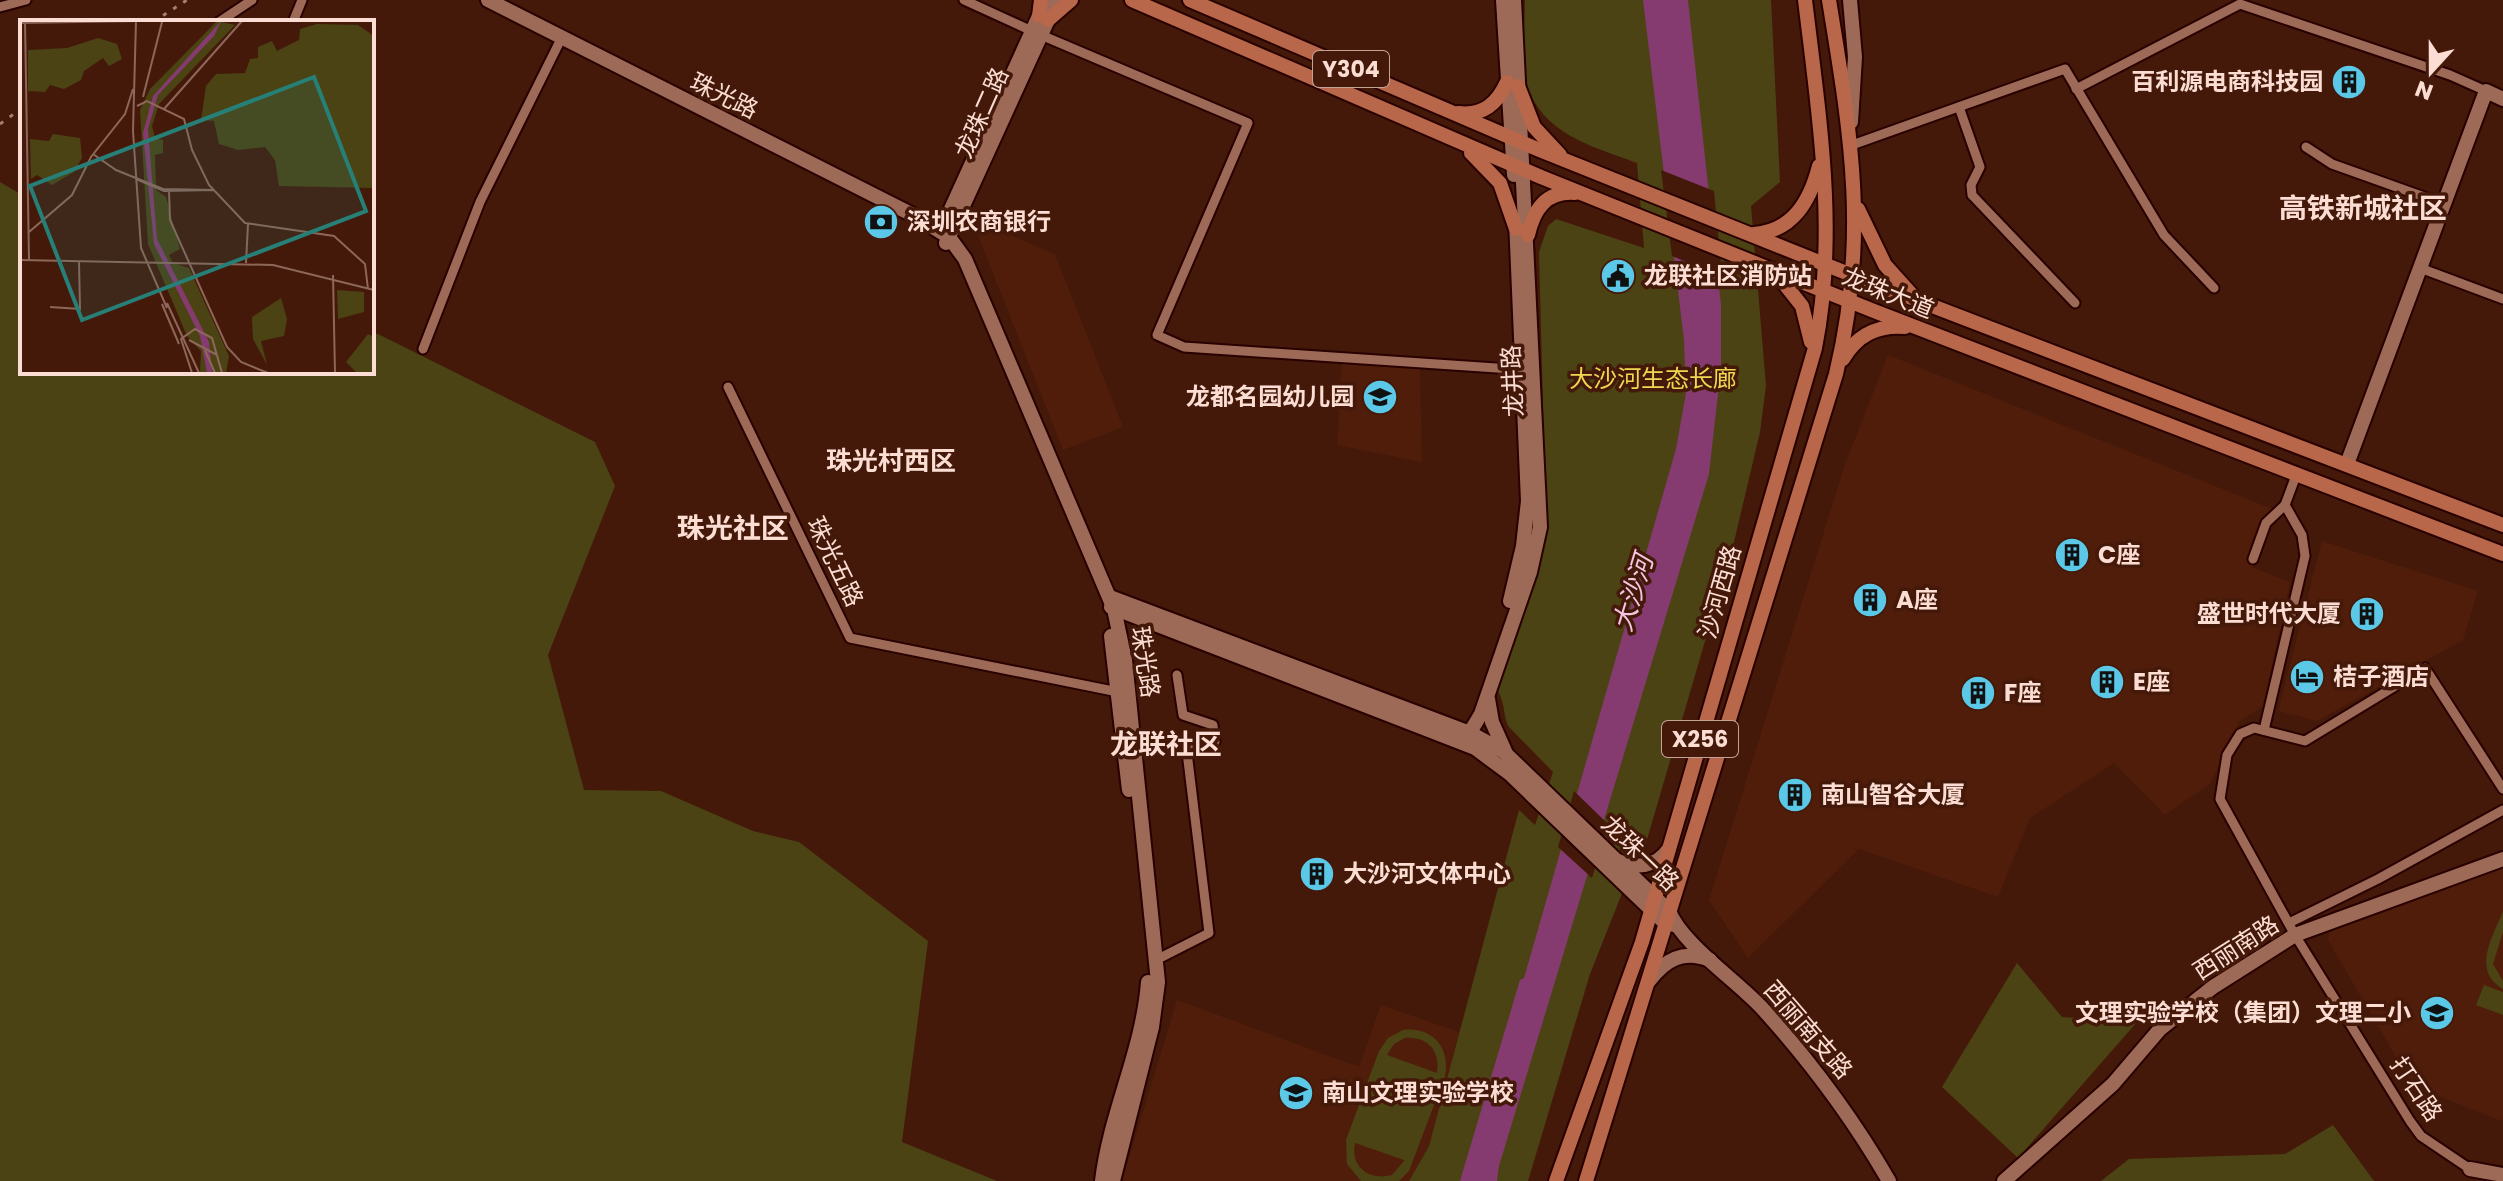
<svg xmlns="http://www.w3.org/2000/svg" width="2503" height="1181" font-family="Poppins,'Noto Sans SC',sans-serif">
	<rect width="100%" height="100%" fill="#441909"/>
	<g fill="#501d0a">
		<polygon points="971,218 1055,254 1123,427 1063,450"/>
		<polygon points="1888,355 2275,510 2252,567 2290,582 2263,706 2239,722 2211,783 2165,815 2114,763 2030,818 1998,897 1859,849 1748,958 1709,900 1845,464"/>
		<polygon points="1342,363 1420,369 1422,462 1337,445"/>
		<polygon points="2322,541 2478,591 2463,640 2317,721 2278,711"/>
		<polygon points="2503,868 2503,1119 2502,1121 2413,1086 2328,940 2330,928"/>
		<polygon points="1177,1000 1359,1067 1381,1005 1459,1032 1429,1146 1409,1181 1122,1181"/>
	</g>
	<g fill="#4b4314" fill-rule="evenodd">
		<path d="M 1525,0 L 1771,0 L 1780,182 L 1751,206 L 1766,386 L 1760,432 L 1734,542 L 1646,843 L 1638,853 L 1590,974 L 1528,1181 L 1409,1181 L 1429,1146 L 1519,810 L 1535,825 L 1553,772 L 1509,727 C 1503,718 1506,706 1498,691 L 1536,577 L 1546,522 L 1539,252 L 1548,226 L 1556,219 L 1644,248 L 1637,163 C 1592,146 1541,134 1526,82 C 1521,61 1525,23 1525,0 Z"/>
		<polygon points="0,182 22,195 22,372 372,372 372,334 378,334 595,442 615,486 548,655 584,790 661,791 753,831 799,842 928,941 902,1142 997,1181 0,1181"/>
		<path d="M 2503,911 L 2503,932 L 2493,964 L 2503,981 L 2503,989 C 2471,970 2493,937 2503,911 Z"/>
		<polygon points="2017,963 2062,1017 2137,1022 2018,1158 1942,1087"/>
		<polygon points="2484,985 2503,992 2503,1015 2476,1005"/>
		<path d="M 1403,1030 C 1431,1026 1451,1047 1445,1076 L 1409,1171 L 1399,1181 L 1361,1181 L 1347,1164 L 1346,1140 L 1379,1051 L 1388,1038 ZM 1405,1038 C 1427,1036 1441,1051 1437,1073 L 1387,1055 L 1394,1044 ZM 1355,1143 L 1404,1160 L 1404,1161 L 1392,1175 C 1369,1181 1350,1167 1355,1143 Z"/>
		<polygon points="2333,1125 2374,1181 2101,1181 2129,1159 2285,1154"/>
	</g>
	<polygon fill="#853b70" points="1643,0 1688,0 1721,305 1721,367 1709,474 1499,1166 1497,1181 1460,1181 1520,980 1524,978 1676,449 1686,393 1684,340"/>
	<g fill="#441909">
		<polygon points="1661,170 1714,191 1722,276 1672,256"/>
		<polygon points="1574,791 1608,824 1592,878 1558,847"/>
	</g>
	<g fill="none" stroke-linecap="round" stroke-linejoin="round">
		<g stroke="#280100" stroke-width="13">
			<g id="street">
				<polyline points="964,0 1032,31"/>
				<polyline points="0,7 26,0"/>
				<polyline points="219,22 252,0"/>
				<polyline points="293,22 302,0"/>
				<polyline points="1041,35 1248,123 1157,335 1184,347 1527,370"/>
				<polyline points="2076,89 2240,4 2450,75 2486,91"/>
				<polyline points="1959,107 1980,167 1971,185 1972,195 2075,303"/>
				<polyline points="1852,145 2065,69 2164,235 2214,288"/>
				<polyline points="2306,147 2332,164 2444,204"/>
				<polyline points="2420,268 2503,299"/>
				<polyline points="423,349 480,202 561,39"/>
				<polyline points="728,387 850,638 1118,692"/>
				<polyline points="2253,559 2266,523 2285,505 2297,473"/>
				<polyline points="2264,730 2305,556 2302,535 2285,505"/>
				<polyline points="2289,923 2378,879 2503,810"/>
				<polyline points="1158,959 1209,933 1186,744 1215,742 1213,725 1183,715 1177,675"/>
				<polyline points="2470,1169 2421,1136 2410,1121 2295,935 2220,799 2227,755 2240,734 2254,728 2305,741 2425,668 2503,789"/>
			</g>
		</g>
		<g stroke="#280100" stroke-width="18">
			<g id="secondary">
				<polyline points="488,0 915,216 949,237 965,259 1114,609 1125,660 1158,982 1152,1027 1113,1181"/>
				<polyline points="1503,0 1514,175"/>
				<polyline points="1850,0 1855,57 1851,122"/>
				<polyline points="941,231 1044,5"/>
				<polyline points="946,243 1057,0"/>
				<polyline points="2347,464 2486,91 2503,99"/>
				<path d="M 1110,597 L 1470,733 L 1503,751 L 1669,911 C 1682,944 1736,980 1762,1008 C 1811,1062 1852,1117 1889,1181"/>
				<polyline points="1510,601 1523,546 1528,501 1516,220"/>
				<polyline points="1111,607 1475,748 1510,774 1665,923 1674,925"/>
				<polyline points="1111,636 1129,790"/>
				<polyline points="1488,699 1492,722 1505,751"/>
				<polyline points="1455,739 1472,729 1481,714 1530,572 1540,527 1514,0"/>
				<path d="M 1618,861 C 1636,869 1656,867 1668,850"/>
				<path d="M 1649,981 C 1665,960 1683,949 1710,960"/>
				<polyline points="2470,1169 2503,1175"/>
				<path d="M 1102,1181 C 1110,1113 1143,1050 1148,982"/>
				<polyline points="2004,1181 2113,1084 2160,1029 2213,987 2295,935 2503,859"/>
			</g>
		</g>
		<g stroke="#280100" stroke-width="18">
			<g id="primary">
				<polyline points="1132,0 1541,177 1874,311 2503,554"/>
				<polyline points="1190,0 1542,151 1854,276 2503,525"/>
				<polyline points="1039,16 1041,0"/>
				<polyline points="1048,20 1071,0"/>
				<polyline points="1518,86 1534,127 1560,155"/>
				<path d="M 1458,113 C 1483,116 1497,104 1507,82"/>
				<polyline points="1471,153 1500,183 1516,229"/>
				<polyline points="1858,209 1885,265 1912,295"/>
				<path d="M 1754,234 C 1793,231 1810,201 1819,166"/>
				<path d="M 1528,235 C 1534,209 1546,191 1575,193"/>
				<polyline points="1779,277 1802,306 1811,342"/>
				<path d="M 1843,359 C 1857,335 1877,325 1905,327"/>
				<path d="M 1556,1181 L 1642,942 L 1815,348 C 1838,232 1819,116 1805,0"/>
				<path d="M 1586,1181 L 1836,374 C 1869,237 1851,135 1829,0"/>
			</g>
		</g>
		<use href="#street" stroke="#9e6a58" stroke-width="9"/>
		<use href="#secondary" stroke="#9e6a58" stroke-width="14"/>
		<use href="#primary" stroke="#b8674a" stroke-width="14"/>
		<g stroke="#a58174" stroke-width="3" stroke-dasharray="4 8" stroke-linecap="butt">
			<polyline points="153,22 187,0"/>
			<polyline points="0,124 22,108"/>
		</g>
	</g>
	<defs>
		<g id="building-disc" transform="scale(1.8)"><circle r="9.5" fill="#5bc8e7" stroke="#441909"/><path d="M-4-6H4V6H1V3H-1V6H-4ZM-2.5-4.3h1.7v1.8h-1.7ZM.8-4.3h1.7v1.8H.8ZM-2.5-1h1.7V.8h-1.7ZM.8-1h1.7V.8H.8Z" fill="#111"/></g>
		<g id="bank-disc" transform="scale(1.8)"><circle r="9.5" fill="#5bc8e7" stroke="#441909"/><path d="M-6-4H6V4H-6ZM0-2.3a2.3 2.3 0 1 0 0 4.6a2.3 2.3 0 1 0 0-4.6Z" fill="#111"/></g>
		<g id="civic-disc" transform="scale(1.8)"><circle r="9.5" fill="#5bc8e7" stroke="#441909"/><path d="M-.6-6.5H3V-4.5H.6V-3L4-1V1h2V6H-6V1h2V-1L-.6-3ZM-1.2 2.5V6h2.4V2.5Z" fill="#111"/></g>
		<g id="school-disc" transform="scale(1.8)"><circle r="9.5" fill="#5bc8e7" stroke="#441909"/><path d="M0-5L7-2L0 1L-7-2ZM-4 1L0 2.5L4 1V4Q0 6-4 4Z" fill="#111"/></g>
		<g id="hotel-disc" transform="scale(1.8)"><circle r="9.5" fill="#5bc8e7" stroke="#441909"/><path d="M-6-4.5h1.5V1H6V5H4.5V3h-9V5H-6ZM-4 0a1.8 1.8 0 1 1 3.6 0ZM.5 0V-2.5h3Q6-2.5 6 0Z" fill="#111"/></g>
	</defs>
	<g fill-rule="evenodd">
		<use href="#building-disc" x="2349" y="82"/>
		<use href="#bank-disc" x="881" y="222"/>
		<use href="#civic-disc" x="1618" y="276"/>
		<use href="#school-disc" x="1380" y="397"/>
		<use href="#building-disc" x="2072" y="555"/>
		<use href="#building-disc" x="1870" y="600"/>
		<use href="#building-disc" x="2367" y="614"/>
		<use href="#hotel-disc" x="2307" y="677"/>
		<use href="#building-disc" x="2107" y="682"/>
		<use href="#building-disc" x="1978" y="693"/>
		<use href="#building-disc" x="1795" y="795"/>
		<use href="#building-disc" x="1317" y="874"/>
		<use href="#school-disc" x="2437" y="1013"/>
		<use href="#school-disc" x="1296" y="1093"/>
	</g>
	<g text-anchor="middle" stroke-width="7" stroke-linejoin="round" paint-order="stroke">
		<g fill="#441909" stroke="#c4a296" stroke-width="2">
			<rect x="1313" y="51" width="76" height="36" rx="6"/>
			<rect x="1662" y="721" width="76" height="36" rx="6"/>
		</g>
		<g font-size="22" font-weight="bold" fill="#fbddd3">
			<text x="1351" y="77">Y304</text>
			<text x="1700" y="747">X256</text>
		</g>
		<g font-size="24" font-weight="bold" fill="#fbddd3" stroke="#441909" text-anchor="start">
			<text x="2323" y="90" text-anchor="end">百利源电商科技园</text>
			<text x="907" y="230">深圳农商银行</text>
			<text x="1644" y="284">龙联社区消防站</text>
			<text x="1354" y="405" text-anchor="end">龙都名园幼儿园</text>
			<text x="2098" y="563">C座</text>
			<text x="1896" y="608">A座</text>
			<text x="2341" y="622" text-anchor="end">盛世时代大厦</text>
			<text x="2333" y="685">桔子酒店</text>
			<text x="2133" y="690">E座</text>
			<text x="2004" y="701">F座</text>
			<text x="1821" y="803">南山智谷大厦</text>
			<text x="1343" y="882">大沙河文体中心</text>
			<text x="2411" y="1021" text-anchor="end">文理实验学校（集团）文理二小</text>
			<text x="1322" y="1101">南山文理实验学校</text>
		</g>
		<g font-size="24" fill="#fbddd3" stroke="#441909">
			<text transform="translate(724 96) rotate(26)" y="8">珠光路</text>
			<text transform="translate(982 113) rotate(-66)" y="8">龙珠二路</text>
			<text transform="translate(1888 293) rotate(22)" y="8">龙珠大道</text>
			<text transform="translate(1513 381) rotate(-93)" y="8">龙井路</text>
			<text transform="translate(835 562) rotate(64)" y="8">珠光五路</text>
			<text transform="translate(1720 592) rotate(-74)" y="8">沙河西路</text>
			<text transform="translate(1145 662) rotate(81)" y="8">珠光路</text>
			<text transform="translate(1640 853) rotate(44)" y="8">龙珠一路</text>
			<text transform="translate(2236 948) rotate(-33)" y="8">西丽南路</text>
			<text transform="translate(1808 1030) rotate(49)" y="8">西丽南支路</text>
			<text transform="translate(2416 1089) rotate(56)" y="8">打石路</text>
		</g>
		<g font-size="24" fill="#eed852" stroke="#441909">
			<text x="1653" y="387">大沙河生态长廊</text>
		</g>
		<g font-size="26" font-weight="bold" fill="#fbddd3" stroke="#441909">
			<text x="891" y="470">珠光村西区</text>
		</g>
		<g font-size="26" font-style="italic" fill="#f3c7e3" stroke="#441909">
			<text transform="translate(1633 593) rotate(-73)" y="9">大沙河</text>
		</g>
		<g font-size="28" font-weight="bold" fill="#fbddd3" stroke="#441909">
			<text x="2363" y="218">高铁新城社区</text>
			<text x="733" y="538">珠光社区</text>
			<text x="1166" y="754">龙联社区</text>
		</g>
	</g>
	<g transform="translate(20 20)">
		<rect width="354" height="354" fill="#441909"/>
		<path d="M 197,1 L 215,5 L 139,84 L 132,106 L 135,118 L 143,120 L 143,133 L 135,135 L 136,170 L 146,177 L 160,229 L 149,235 L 153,243 L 169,248 L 209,336 L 206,353 L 180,353 L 181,331 L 167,316 L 128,224 L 120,90 L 130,69 ZM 297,4 L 338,5 L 354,16 L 354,168 L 259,166 L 255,140 L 245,127 L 218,130 L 199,124 L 194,101 L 181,100 L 186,66 L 196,54 L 225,53 L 230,39 L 238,38 L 238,27 L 252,21 L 257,31 L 279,20 L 280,9 ZM 78,18 L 97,24 L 102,39 L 89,46 L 83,38 L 64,51 L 61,60 L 44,69 L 30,65 L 25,72 L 8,71 L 8,30 L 47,28 ZM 33,114 L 60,118 L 62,138 L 54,152 L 32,165 L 17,155 L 11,159 L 10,119 L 29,121 ZM 317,270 L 344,272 L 344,292 L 318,299 ZM 261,278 L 267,299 L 264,316 L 241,321 L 247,345 L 233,319 L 232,297 ZM 348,314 L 354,317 L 354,353 L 337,353 L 326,342 Z" fill="#4b4314"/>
		<path d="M 201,1 L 194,16 L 138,75 L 128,109 L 137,219 L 189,322 L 192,353 L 187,353 L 180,316 L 134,224 L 123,113 L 133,76 Z" fill="#853b70"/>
		<path fill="none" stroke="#8d675a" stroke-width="2" d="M 5,1 L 9,240M 116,1 L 113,111 L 121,228 L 147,288M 133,1 L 187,1M 0,3 L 118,1M 123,77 L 142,2M 117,86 L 127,81 L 164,99 L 172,130 L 189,165 L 225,203 L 314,216 L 345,244 L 348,269M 144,89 L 222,1M 73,134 L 96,150 L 143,169 L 194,170 L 144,171 L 116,159M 149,171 L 150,200 L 207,327 L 221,342 L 248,353M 9,212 L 52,175 L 71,137 L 105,94 L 113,69M 0,240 L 253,245 L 354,270M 226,243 L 228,204M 313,255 L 315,353M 147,283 L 179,353M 142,284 L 159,324M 30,287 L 60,289 L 59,241M 169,320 L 197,335M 185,330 L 195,353M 172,353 L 161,319 L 175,309 L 192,318 L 202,353"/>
		<path fill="#278078" fill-opacity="0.15" stroke="#278078" stroke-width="4" d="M 294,57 L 346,191 L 62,300 L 10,166 Z"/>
		<rect width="354" height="354" fill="none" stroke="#fbddd3" stroke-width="4"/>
	</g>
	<g transform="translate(2431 72) rotate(201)" stroke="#441909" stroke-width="6" paint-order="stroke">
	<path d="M0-6L14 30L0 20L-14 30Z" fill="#fbddd3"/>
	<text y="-12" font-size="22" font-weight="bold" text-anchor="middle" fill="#fbddd3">N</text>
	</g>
</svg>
